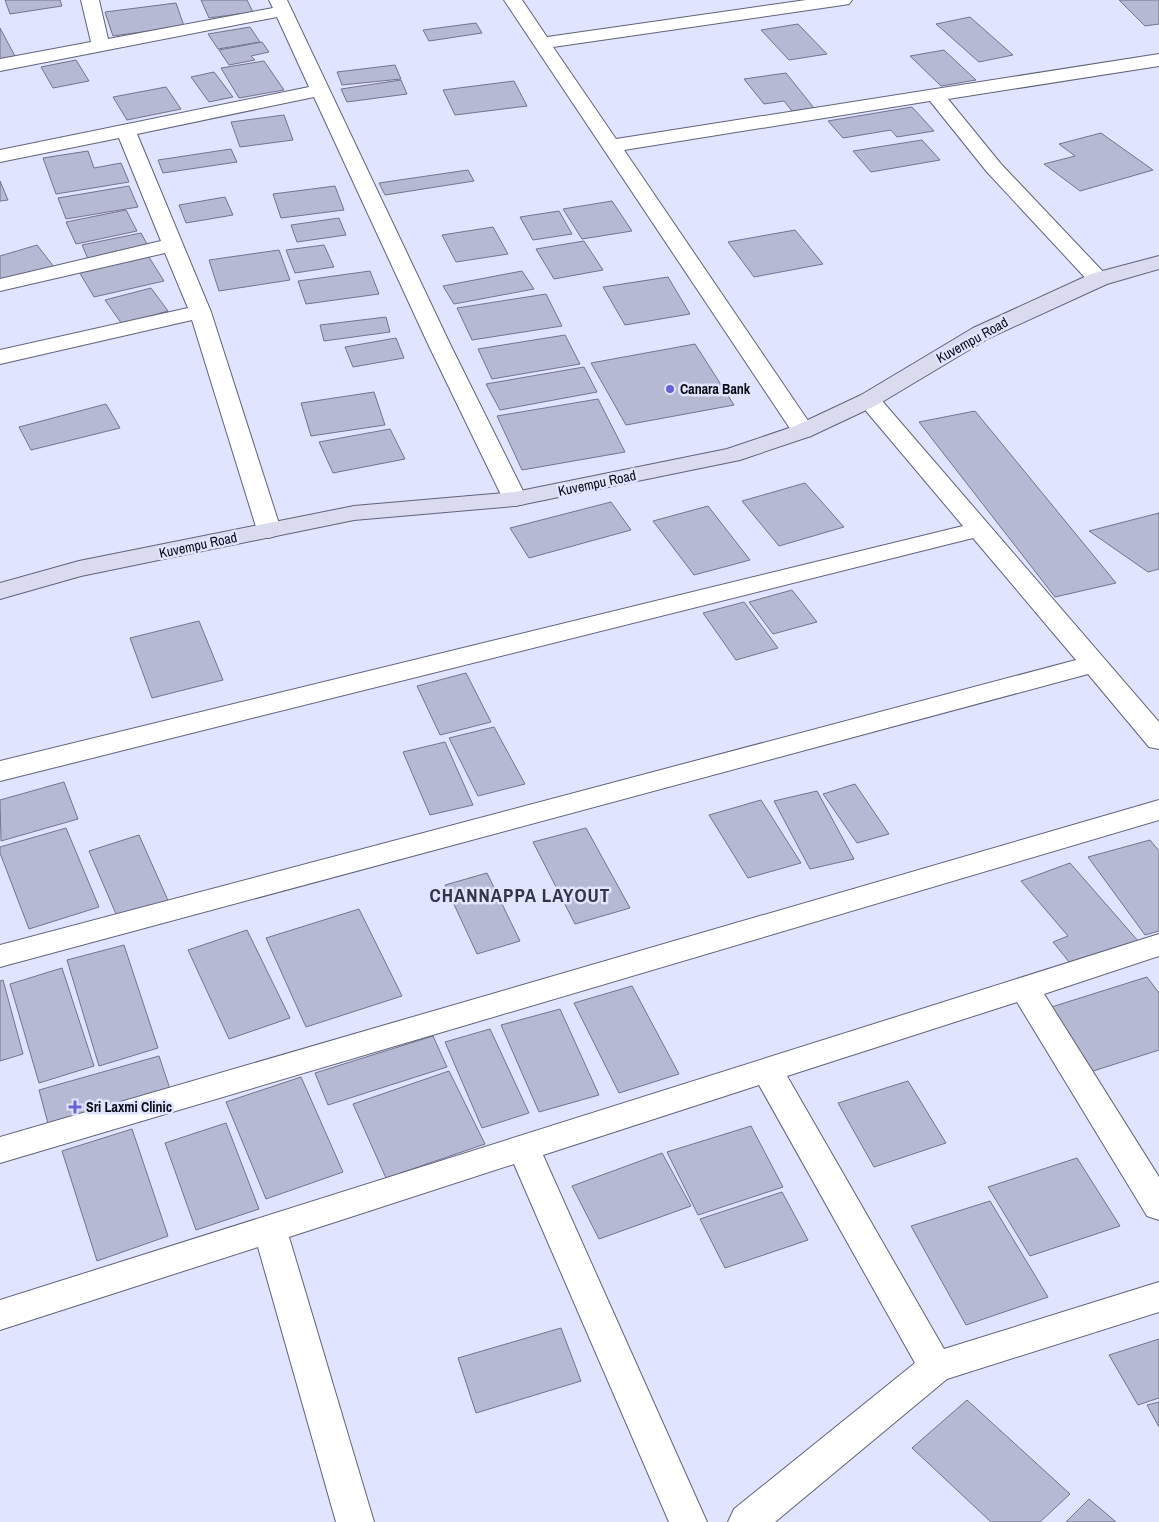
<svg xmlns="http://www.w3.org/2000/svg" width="1159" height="1522" font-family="'Archivo Narrow',sans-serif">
	<rect width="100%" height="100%" fill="#e1e4ff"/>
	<g fill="#b6b9d3" stroke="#72748c">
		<polygon points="5,0 60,0 62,6 10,14"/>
		<polygon points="201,0 247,0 253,12 209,18"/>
		<polygon points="1119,0 1159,0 1159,24 1145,26"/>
		<polygon points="176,3 184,26 113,36 105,12"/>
		<polygon points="970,17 1013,55 979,62 936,24"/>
		<polygon points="476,23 482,33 429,41 423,30"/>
		<polygon points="798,24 827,54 789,60 761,30"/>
		<polygon points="250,27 260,42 218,49 208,34"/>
		<polygon points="0,28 15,56 0,59"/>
		<polygon points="262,42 269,52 251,56 255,60 229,65 219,50"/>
		<polygon points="944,50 976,80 941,86 910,56"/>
		<polygon points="76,60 89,81 53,88 41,67"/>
		<polygon points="264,61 284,90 239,98 221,68"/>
		<polygon points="395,65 401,79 342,85 337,72"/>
		<polygon points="214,72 233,97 209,102 191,77"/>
		<polygon points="786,73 814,108 792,111 784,101 764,104 744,79"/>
		<polygon points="401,80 407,94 347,102 341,89"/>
		<polygon points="514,81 527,106 455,115 443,90"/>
		<polygon points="166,87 181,109 127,120 113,97"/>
		<polygon points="912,107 934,131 897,137 891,130 843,138 828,121"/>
		<polygon points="284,115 293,140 240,147 231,122"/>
		<polygon points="1101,133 1153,170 1080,191 1044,164 1075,156 1059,144"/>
		<polygon points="922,140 940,160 871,172 853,151"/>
		<polygon points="231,149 237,162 163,173 158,160"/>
		<polygon points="88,151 94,168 121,163 129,182 56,194 43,158"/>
		<polygon points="468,170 474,181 385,195 379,183"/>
		<polygon points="0,181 8,200 0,201"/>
		<polygon points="129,186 138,207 66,219 58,198"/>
		<polygon points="335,186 344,210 281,218 273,194"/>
		<polygon points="225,197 233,215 186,223 179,205"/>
		<polygon points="612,201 632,231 582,239 563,209"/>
		<polygon points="126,210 137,231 76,244 66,222"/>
		<polygon points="559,211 572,234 533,240 520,217"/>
		<polygon points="339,218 346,235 297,242 291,225"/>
		<polygon points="493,227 508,254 456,262 442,235"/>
		<polygon points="795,230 823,264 754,277 728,242"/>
		<polygon points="141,233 148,246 88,259 82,245"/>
		<polygon points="584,241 603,270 554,279 536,249"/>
		<polygon points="37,245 54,267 0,282 0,256"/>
		<polygon points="324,245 334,267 295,273 286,250"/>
		<polygon points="279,250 290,280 219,291 209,260"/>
		<polygon points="147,254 164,281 94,297 78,270"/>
		<polygon points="370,271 379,294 306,304 298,281"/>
		<polygon points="522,271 534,289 454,304 443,286"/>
		<polygon points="668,277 690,314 625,325 603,287"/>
		<polygon points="151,288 168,311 122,324 105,300"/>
		<polygon points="546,294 562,326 472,340 457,308"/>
		<polygon points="386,317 390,332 324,341 320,325"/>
		<polygon points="565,335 580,364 492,379 478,349"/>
		<polygon points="396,338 404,358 353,367 345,347"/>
		<polygon points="695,344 734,405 626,425 591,363"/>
		<polygon points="584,367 597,392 500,410 486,384"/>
		<polygon points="374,392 385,425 311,436 301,403"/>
		<polygon points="598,399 625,452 522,470 497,416"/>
		<polygon points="106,404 120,428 31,450 19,427"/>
		<polygon points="975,411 1116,583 1055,597 919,422"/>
		<polygon points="390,429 405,459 333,473 319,442"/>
		<polygon points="805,483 844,527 779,546 742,501"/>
		<polygon points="611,502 631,530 529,558 510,528"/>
		<polygon points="708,506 750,560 694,575 653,521"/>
		<polygon points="1159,513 1159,569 1148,572 1089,531"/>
		<polygon points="792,590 817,622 773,634 749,602"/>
		<polygon points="744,602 778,648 736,660 703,613"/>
		<polygon points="199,621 223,680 152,698 130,638"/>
		<polygon points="466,673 491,722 440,735 417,686"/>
		<polygon points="494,727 525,784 478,796 449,738"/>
		<polygon points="445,742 473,805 430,815 403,752"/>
		<polygon points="64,782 78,819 1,841 0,800"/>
		<polygon points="855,784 889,834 857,843 823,794"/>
		<polygon points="817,791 854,859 810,869 774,801"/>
		<polygon points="761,800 801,863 748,878 709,815"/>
		<polygon points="66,828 99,907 29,929 0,853 0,847"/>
		<polygon points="586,828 630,908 575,924 533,842"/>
		<polygon points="139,835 170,905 119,921 89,851"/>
		<polygon points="1150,840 1159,851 1159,931 1145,935 1088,857"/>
		<polygon points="1070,863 1139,942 1074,968 1053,942 1068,936 1021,881"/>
		<polygon points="487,873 520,941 477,954 445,885"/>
		<polygon points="359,909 402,996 306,1027 266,938"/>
		<polygon points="247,930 290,1018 229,1039 188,950"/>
		<polygon points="124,945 158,1048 99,1066 67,960"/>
		<polygon points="62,968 94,1066 39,1083 10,984"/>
		<polygon points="1147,977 1159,993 1159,1050 1090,1072 1045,1009"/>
		<polygon points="3,980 23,1054 0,1061 0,981"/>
		<polygon points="632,986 679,1074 619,1093 574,1003"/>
		<polygon points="560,1009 599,1095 539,1112 501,1025"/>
		<polygon points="490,1029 529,1113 482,1128 445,1042"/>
		<polygon points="433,1036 447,1067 328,1105 315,1073"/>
		<polygon points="159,1056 172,1095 50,1131 39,1090"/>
		<polygon points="449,1071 485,1144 386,1178 353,1104"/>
		<polygon points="301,1077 343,1172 266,1199 226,1102"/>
		<polygon points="908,1081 946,1143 874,1167 838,1103"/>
		<polygon points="226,1123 259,1209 196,1230 165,1143"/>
		<polygon points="751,1126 783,1187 698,1215 667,1152"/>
		<polygon points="132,1129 168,1236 97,1261 62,1151"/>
		<polygon points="662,1153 691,1206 599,1239 572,1186"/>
		<polygon points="1077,1158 1120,1226 1030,1256 988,1187"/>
		<polygon points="782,1192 808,1240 725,1268 700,1219"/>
		<polygon points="990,1201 1048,1297 966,1325 911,1226"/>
		<polygon points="561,1328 581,1381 476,1413 458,1358"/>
		<polygon points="1159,1339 1159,1398 1138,1405 1109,1355"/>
		<polygon points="967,1400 1070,1494 1040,1522 991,1522 912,1448"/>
		<polygon points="1159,1402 1159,1427 1147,1405"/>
		<polygon points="1089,1499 1116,1522 1066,1522"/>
	</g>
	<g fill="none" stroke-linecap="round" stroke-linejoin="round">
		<g stroke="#606279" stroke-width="2">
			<g id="minor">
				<polygon points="81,0 99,0 108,39 273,8 269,0 287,0 450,344 527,499 524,504 515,506 506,504 503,499 428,344 314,97 137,134 211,312 281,530 278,535 269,538 260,535 257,530 192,320 0,364 0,350 188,308 165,253 0,291 0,279 161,241 119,138 0,162 0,150 309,87 277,17 0,71 0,59 91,42"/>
				<polygon points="504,0 522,0 547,37 806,0 852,0 849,4 843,5 553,47 616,139 1159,54 1159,66 948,99 1001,164 1110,279 1107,284 1099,285 1091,284 987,172 930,101 624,150 815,431 811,436 803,438 795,436"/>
				<polygon points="869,393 877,395 1159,722 1159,749 1149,747 1088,674 0,967 0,945 1076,660 973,538 0,781 0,761 963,526 861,405 858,400 861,395"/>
				<polygon points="1159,800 1159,820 0,1163 0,1137"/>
				<polygon points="1159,934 1159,956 1044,994 1159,1177 1159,1220 1147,1216 1017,1002 787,1076 944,1349 1159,1282 1159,1312 947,1379 775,1522 728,1522 734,1509 915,1363 759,1085 543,1155 707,1522 669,1522 514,1164 289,1237 374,1522 336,1522 258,1247 0,1330 0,1300"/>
			</g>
		</g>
		<g stroke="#606279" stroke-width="2">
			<polygon id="secondary" points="1159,256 1159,269 1107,284 989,338 877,405 811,436 740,460 515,506 354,520 81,576 0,599 0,583 79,561 354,506 515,492 727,449 795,426 861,395 973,328 1091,274"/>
		</g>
		<use href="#minor" fill="#fff" fill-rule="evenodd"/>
		<use href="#secondary" fill="#dadbef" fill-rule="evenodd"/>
	</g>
	<g fill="#6762db" stroke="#e1e4ff" stroke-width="2">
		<circle cx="670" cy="389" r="5"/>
		<path d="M72.5 1099.5h5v5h5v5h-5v5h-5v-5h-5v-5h5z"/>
	</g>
	<g text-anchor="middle" stroke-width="5" stroke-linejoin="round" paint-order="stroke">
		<g font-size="14" fill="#0a0b14" stroke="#e1e4ff">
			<text transform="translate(972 340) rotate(-29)" y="5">Kuvempu Road</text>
			<text transform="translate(597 483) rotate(-12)" y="5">Kuvempu Road</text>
			<text transform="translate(198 545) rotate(-12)" y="5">Kuvempu Road</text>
		</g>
		<g font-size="14" font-weight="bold" fill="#0a0b14" stroke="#e1e4ff" text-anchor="start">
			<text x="680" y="394">Canara Bank</text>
			<text x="86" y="1112">Sri Laxmi Clinic</text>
		</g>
		<g font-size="19" font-weight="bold" letter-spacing="1" fill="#323448" stroke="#e1e4ff">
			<text x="520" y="902">CHANNAPPA LAYOUT</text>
		</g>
	</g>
</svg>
